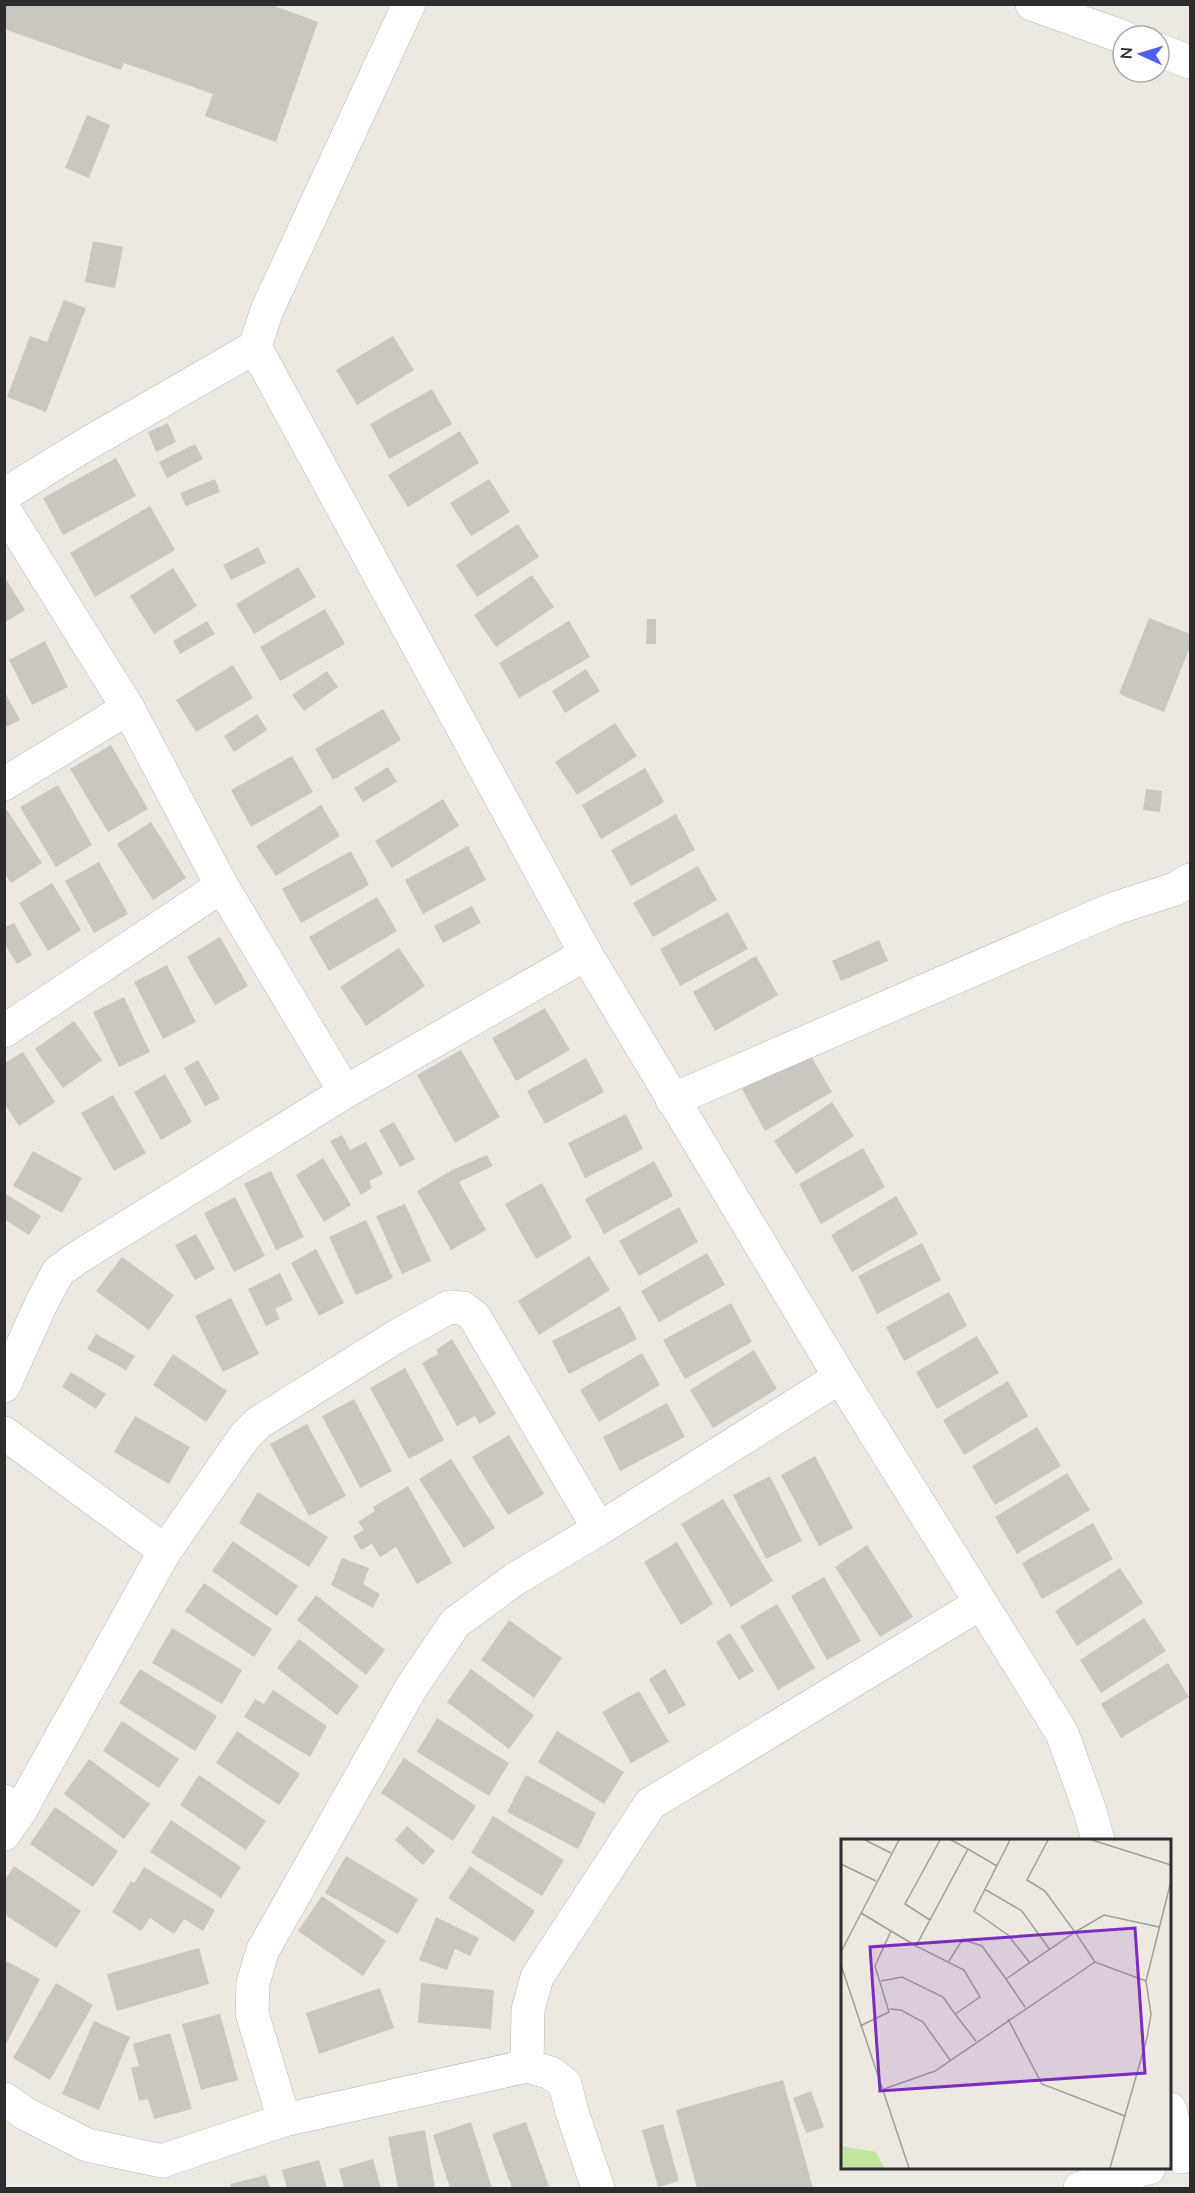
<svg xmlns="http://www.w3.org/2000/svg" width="1195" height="2193" font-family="Mulish,sans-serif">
	<rect width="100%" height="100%" fill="#ede9e1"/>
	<g fill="#c9c7bf">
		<polygon points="4,4 269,4 318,22 276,142 205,116 213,94 124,63 121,70 4,29"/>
		<polygon points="87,115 110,125 89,178 65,168"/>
		<polygon points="93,241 123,247 115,288 85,282"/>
		<polygon points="64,300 86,308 46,412 7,397 30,336 47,342"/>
		<polygon points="393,336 414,370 357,405 336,370"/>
		<polygon points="432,389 452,424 389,459 370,424"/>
		<polygon points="168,423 176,442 156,452 148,432"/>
		<polygon points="460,431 479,463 408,507 388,475"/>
		<polygon points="195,444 203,459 167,478 159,462"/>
		<polygon points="116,458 136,496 63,535 43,498"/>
		<polygon points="215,479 220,492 186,506 180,493"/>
		<polygon points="489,479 510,512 471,536 450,503"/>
		<polygon points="150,506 175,550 95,597 70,553"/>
		<polygon points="518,524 539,557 477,597 456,565"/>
		<polygon points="258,547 266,563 231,580 223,565"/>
		<polygon points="298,567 316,597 254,634 236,604"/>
		<polygon points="173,568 197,606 154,634 130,596"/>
		<polygon points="532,575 554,607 496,647 474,615"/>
		<polygon points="4,576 25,610 4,623"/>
		<polygon points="325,609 345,644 280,681 260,647"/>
		<polygon points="1149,618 1190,634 1190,647 1164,712 1119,694"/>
		<polygon points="647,619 656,619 656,644 646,644"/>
		<polygon points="207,621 215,634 180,654 173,641"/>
		<polygon points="569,621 590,657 519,698 499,663"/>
		<polygon points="45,641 68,687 32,705 9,660"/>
		<polygon points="233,665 253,698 196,732 176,700"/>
		<polygon points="586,669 600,691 565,713 552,691"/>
		<polygon points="327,671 338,687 304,711 292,695"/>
		<polygon points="4,691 20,720 4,728"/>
		<polygon points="383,709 401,740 333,780 315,749"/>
		<polygon points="257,714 267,730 234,752 224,736"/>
		<polygon points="615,723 637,756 577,795 555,762"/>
		<polygon points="111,745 148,809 108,832 70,769"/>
		<polygon points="292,756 313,792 251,827 231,790"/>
		<polygon points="388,767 397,782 363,802 354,788"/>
		<polygon points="645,768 664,802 601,839 582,805"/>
		<polygon points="58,785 92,845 56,867 20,807"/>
		<polygon points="1146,789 1162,791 1160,812 1143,810"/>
		<polygon points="443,799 459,826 392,868 375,841"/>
		<polygon points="321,805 340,836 276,876 256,846"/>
		<polygon points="7,810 42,863 11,883 4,873 4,812"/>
		<polygon points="676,814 695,850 631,886 611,850"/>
		<polygon points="151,822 186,878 153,900 117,844"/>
		<polygon points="468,846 486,880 423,914 405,880"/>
		<polygon points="351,851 369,885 301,923 282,889"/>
		<polygon points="99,862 128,914 94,933 65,881"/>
		<polygon points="698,866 717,900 653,937 633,903"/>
		<polygon points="52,883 81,930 48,951 19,903"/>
		<polygon points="377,897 397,931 329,971 309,937"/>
		<polygon points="472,906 481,923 443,943 434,926"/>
		<polygon points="728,912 748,949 680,986 660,949"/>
		<polygon points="14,923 32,955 17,964 4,943 4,928"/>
		<polygon points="220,937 248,986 215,1005 187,957"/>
		<polygon points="879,940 888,961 841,981 832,961"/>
		<polygon points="399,948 425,986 366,1026 340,987"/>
		<polygon points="756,956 778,995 715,1031 693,992"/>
		<polygon points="167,965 196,1022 163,1039 134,982"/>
		<polygon points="124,997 150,1052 119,1067 93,1012"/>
		<polygon points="545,1008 570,1050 516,1081 492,1038"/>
		<polygon points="74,1021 102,1060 63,1088 35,1049"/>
		<polygon points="461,1050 500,1117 455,1143 417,1075"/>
		<polygon points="808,1051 832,1092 765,1131 742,1089"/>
		<polygon points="23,1052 55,1102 19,1126 5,1105 5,1063"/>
		<polygon points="586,1058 604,1092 545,1124 527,1091"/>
		<polygon points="198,1060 220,1099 205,1106 184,1068"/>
		<polygon points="165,1074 192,1122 161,1140 134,1092"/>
		<polygon points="113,1095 146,1153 114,1171 81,1113"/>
		<polygon points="832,1102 854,1136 796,1174 774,1141"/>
		<polygon points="626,1114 643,1149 585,1178 568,1143"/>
		<polygon points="394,1122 415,1159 400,1167 379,1130"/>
		<polygon points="342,1135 350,1150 366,1142 383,1174 369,1181 372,1188 361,1195 330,1141"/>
		<polygon points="863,1148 885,1187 821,1224 799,1184"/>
		<polygon points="33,1151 82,1178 62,1213 13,1186"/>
		<polygon points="487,1155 493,1166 459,1182 486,1230 451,1250 417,1191 452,1170"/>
		<polygon points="323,1158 351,1205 324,1222 296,1175"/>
		<polygon points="654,1161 673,1196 604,1234 585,1199"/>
		<polygon points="271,1171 304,1237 276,1250 244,1184"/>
		<polygon points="542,1183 572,1238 536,1259 505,1204"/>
		<polygon points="6,1194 41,1216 29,1235 4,1219"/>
		<polygon points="896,1196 918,1234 852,1272 831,1235"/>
		<polygon points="235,1197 265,1256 234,1272 204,1213"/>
		<polygon points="405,1204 431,1261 402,1274 376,1216"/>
		<polygon points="679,1207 698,1242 639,1276 619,1241"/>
		<polygon points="366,1220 393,1278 356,1295 329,1237"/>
		<polygon points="196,1234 215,1269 195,1280 175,1245"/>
		<polygon points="922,1243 941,1280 877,1314 858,1276"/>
		<polygon points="316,1249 344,1303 319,1316 291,1263"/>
		<polygon points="707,1253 725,1285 659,1322 641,1291"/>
		<polygon points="589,1256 610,1290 539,1335 518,1301"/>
		<polygon points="122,1257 174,1295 149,1330 96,1291"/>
		<polygon points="280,1273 293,1300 275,1309 280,1319 266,1326 248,1289"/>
		<polygon points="949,1292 967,1326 904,1361 886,1327"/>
		<polygon points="231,1298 259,1354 223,1372 195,1316"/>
		<polygon points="731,1303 752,1342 685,1379 663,1340"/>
		<polygon points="620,1306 637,1339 569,1374 552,1341"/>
		<polygon points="96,1334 135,1356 126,1370 87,1349"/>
		<polygon points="977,1336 999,1373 937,1409 916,1372"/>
		<polygon points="452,1339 496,1414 479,1424 475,1416 457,1426 422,1363 438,1354 436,1350"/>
		<polygon points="754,1350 777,1389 713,1428 690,1390"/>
		<polygon points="642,1353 660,1385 599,1422 580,1390"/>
		<polygon points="173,1354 227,1391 206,1422 153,1385"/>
		<polygon points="405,1368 444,1440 409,1459 370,1388"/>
		<polygon points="71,1372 106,1394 96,1409 62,1387"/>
		<polygon points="1008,1381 1028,1416 964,1455 943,1420"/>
		<polygon points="354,1399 392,1471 360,1488 322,1416"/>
		<polygon points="667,1403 685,1437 620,1471 603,1437"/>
		<polygon points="135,1416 190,1447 169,1484 114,1452"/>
		<polygon points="307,1424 346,1496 309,1516 270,1444"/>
		<polygon points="1037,1427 1061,1466 995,1505 972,1466"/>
		<polygon points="509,1435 544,1494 508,1515 472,1457"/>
		<polygon points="815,1456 853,1528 819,1546 781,1475"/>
		<polygon points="451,1459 495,1528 464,1548 419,1479"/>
		<polygon points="1067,1473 1090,1510 1017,1554 995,1517"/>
		<polygon points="770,1476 802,1541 766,1559 733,1495"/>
		<polygon points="408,1486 452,1563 417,1584 396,1547 380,1557 372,1544 361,1550 353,1536 364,1530 358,1522 375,1511 373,1507"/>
		<polygon points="258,1492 328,1537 309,1567 239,1523"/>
		<polygon points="723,1499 773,1581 731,1607 681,1524"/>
		<polygon points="1093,1523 1113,1559 1042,1599 1022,1563"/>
		<polygon points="233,1541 298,1586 277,1616 212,1571"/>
		<polygon points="677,1542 713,1604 681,1625 644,1562"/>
		<polygon points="867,1545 913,1617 880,1637 835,1567"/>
		<polygon points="342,1558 369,1568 363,1584 380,1594 373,1608 331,1585"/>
		<polygon points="1120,1568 1143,1603 1077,1646 1055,1611"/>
		<polygon points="824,1577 861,1641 827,1660 791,1596"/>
		<polygon points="204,1583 272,1629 254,1657 185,1611"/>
		<polygon points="316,1595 385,1650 366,1675 297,1620"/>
		<polygon points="777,1604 815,1668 778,1690 740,1626"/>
		<polygon points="1144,1618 1166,1651 1101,1693 1080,1660"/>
		<polygon points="509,1620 562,1658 534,1698 481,1660"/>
		<polygon points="172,1628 242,1670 222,1704 152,1663"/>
		<polygon points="730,1633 754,1671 739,1680 716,1642"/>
		<polygon points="299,1639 359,1686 337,1715 277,1668"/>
		<polygon points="1168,1663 1189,1697 1121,1738 1101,1704"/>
		<polygon points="140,1669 217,1716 195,1751 119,1703"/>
		<polygon points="471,1669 534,1715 509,1749 447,1702"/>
		<polygon points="665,1669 686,1705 669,1714 649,1679"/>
		<polygon points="273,1690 327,1726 310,1757 244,1717 255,1699 264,1704"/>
		<polygon points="639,1691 669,1742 631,1763 602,1712"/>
		<polygon points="437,1718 509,1763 489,1796 417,1752"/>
		<polygon points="122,1721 179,1759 159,1788 103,1751"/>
		<polygon points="237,1731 300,1774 279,1805 216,1763"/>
		<polygon points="557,1731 624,1772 604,1804 538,1762"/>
		<polygon points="404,1758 476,1806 453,1841 381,1793"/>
		<polygon points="89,1759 150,1804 124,1839 64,1794"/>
		<polygon points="199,1775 266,1821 246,1850 180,1805"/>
		<polygon points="526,1775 596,1813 578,1849 507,1812"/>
		<polygon points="55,1807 118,1851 93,1887 30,1844"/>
		<polygon points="493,1816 564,1860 542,1896 471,1853"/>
		<polygon points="171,1820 241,1867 221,1898 150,1852"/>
		<polygon points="407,1826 435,1851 423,1865 395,1840"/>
		<polygon points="346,1856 418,1899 398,1934 325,1893"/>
		<polygon points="14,1866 81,1911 56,1948 4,1914 4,1881"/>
		<polygon points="470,1866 535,1911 514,1942 448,1898"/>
		<polygon points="144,1867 215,1910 203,1931 184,1919 174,1934 150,1918 141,1931 112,1912 131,1881 134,1883 137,1879"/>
		<polygon points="322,1896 386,1941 363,1976 298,1931"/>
		<polygon points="436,1917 479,1938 470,1956 455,1949 447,1970 419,1960"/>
		<polygon points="199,1948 209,1984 117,2011 107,1974"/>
		<polygon points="6,1961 40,1979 4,2048 4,1964"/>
		<polygon points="56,1983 93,2005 50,2080 13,2058"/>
		<polygon points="421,1983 494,1990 491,2029 418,2023"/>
		<polygon points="380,1988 394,2028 319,2054 306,2013"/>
		<polygon points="220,2014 238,2080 201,2090 182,2024"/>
		<polygon points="94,2021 130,2037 99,2110 62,2094"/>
		<polygon points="170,2033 192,2109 154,2119 148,2099 139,2101 131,2068 139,2066 133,2044"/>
		<polygon points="783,2080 813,2188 697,2188 676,2110"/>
		<polygon points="811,2091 824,2127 806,2133 793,2098"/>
		<polygon points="471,2122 492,2188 450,2188 433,2135"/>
		<polygon points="526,2122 549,2186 542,2188 512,2188 492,2134"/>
		<polygon points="663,2124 679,2181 658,2187 642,2130"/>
		<polygon points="425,2130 435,2188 398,2188 388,2137"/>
		<polygon points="373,2159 381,2188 344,2188 339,2169"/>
		<polygon points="319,2160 327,2188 287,2188 282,2170"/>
		<polygon points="266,2175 270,2188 231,2188 230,2184"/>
	</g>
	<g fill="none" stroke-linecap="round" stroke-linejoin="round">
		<g stroke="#b4b6bf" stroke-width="34">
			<g id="minor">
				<polyline points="409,4 267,310 255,347 586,954 840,1377 1062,1733 1090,1811 1098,1840"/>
				<polyline points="1032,4 1123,37"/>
				<polyline points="1159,50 1190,62"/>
				<polyline points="4,495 85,445 255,347"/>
				<polyline points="4,509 128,708 222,886 345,1092 77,1258 58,1272 42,1302 4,1386"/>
				<polyline points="4,784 128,708"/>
				<polyline points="4,1031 222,886"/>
				<polyline points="345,1092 586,954"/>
				<polyline points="672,1100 1113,909 1175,889 1190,880"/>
				<polyline points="4,1433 165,1551"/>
				<polyline points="599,1529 840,1377"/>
				<polyline points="4,1801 20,1811 165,1551 245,1436 258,1423 397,1336 449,1307 463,1308 474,1316 599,1529 515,1579 455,1623 411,1688 263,1950 253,1983 252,2013 284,2120"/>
				<polyline points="4,1834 20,1811"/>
				<polyline points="527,2066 528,2010 537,1977 650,1804 981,1603"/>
				<polyline points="4,2099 26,2114 87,2145 162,2161 284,2120 527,2066 551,2073 565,2084 572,2112 598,2188"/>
				<polyline points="1170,2109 1182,2157"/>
				<polyline points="1080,2188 1149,2168"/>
			</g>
		</g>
		<use href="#minor" stroke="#fff" stroke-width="33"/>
	</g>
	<g transform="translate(841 1839)">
		<rect width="330" height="330" fill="#ede9e1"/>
		<path d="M 0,307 L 35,313 L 43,329 L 0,329 Z" fill="#c2e69f"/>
		<path fill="none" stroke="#a09e99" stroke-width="1.5" d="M 24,1 L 50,14M 110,1 L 127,10M 169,1 L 133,72 L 167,96 L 189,124M 251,1 L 330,26M 0,25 L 35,42M 145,51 L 181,72 L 209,111M 20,74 L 75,107M 89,81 L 64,65 L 99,1M 0,113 L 58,1M 108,122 L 120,103 L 126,102 L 141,107 L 165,140 L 234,93 L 204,52 L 186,41 L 207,1M 254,123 L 234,93 L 263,76 L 318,88M 0,126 L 68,329M 165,140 L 184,168M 40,142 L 61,138 L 102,158 L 114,175 L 139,158 L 123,131 L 75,107 L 127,10 L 156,27M 49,170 L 60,171 L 82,183 L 109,221M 114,175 L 135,202M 167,180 L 201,245 L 284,277M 19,187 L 48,173 L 34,127 L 50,92M 43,250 L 94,232 L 254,123 L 305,142M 269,329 L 306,199 L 310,175 L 305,142 L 330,42"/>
		<path fill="#7b2cbf" fill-opacity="0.15" stroke="#7b2cbf" stroke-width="3" d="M 294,89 L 304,234 L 39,252 L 29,108 Z"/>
		<rect width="330" height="330" fill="none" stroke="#2d2d2d" stroke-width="3"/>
	</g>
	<rect width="1195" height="2193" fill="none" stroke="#2d2d2d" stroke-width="12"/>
	<g transform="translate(1141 54) rotate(274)"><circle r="28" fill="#ffffff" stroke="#ababab" stroke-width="1.5"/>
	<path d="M0-4.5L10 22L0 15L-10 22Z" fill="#4f60ed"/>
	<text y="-9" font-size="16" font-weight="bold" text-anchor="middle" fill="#2d2d2d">N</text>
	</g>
</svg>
